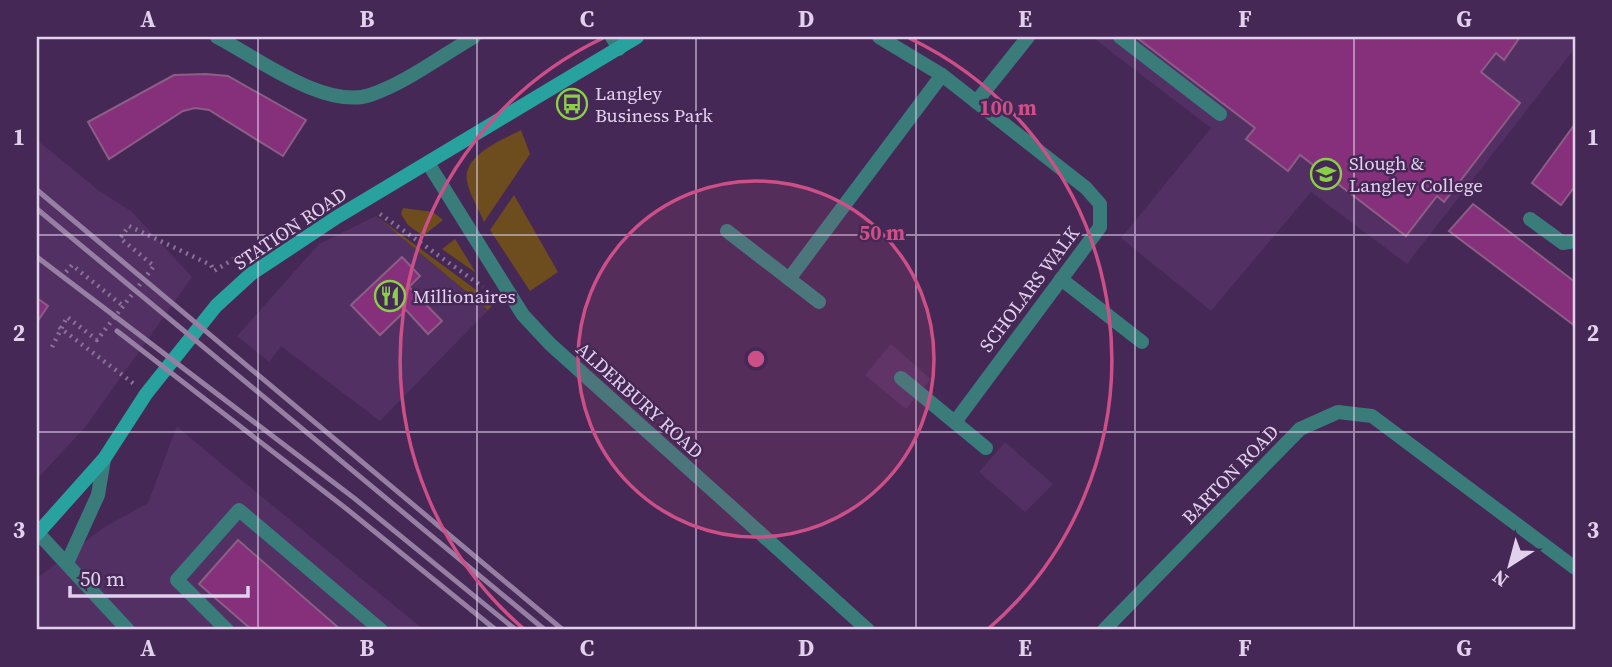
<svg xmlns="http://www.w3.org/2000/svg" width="1612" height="667" font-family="'Source Serif 4',serif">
	<rect width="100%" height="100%" fill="#452855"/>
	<g fill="#523064">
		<polygon points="1092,37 1575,37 1575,48 1407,264 1311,192 1211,311 1121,238 1211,128"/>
		<polygon points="37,140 98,190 131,211 192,277 86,426 37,479"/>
		<polygon points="376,216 488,310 380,421 281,346 269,362 237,336 319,244"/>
		<polygon points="891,344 931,379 906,409 865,375"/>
		<polygon points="177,426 194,441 424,630 37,630 37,578 103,528 148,503"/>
		<polygon points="1005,442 1053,484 1025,512 979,472"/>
	</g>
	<g fill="#6d4c1d">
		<path d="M 521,130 L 530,154 L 484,222 C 479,209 469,194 467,181 C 462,155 504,139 521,130 Z"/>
		<polygon points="514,195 558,272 530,291 490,230"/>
		<polygon points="403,208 433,212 443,220 423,236 408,225 401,214"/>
		<polygon points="376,216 494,303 488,310"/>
		<polygon points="455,239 476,273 442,249"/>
	</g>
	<g fill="#86307c" stroke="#8c5d85" stroke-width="2">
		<polygon points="1136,37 1520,37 1504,60 1496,53 1481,72 1520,103 1444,202 1437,196 1406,236 1300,155 1288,171 1246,139 1255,128"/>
		<polygon points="206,74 228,76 306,120 283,156 209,110 195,108 183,111 109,159 88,122 174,75"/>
		<polygon points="1575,124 1575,186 1561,205 1532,183"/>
		<polygon points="1473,204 1575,282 1575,326 1449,231"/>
		<polygon points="402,257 420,276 409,287 442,321 428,334 406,310 380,335 351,305"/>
		<polygon points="37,298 48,306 37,322"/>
		<polygon points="238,540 341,630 252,630 199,584"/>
	</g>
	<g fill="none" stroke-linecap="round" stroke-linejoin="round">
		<g stroke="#897197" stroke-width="4.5" stroke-dasharray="2 5" stroke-linecap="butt">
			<polyline points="380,214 483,287"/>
			<polyline points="66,272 72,265 123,306"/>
			<polyline points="59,327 134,384"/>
			<polyline points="52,347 67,317 97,340 154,266 120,238 129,226 211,265 214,271 247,251"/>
		</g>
		<g stroke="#397c7a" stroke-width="14">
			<path d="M 217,37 C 256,57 325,110 370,95 C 406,83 441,56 474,37"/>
			<polyline points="612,37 619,49"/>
			<polyline points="1120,37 1220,114"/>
			<polyline points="976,102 1028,37"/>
			<polyline points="1530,219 1563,243 1575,241"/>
			<polyline points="1061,279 1142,342"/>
			<polyline points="227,630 177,580 239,510 381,630"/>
		</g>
		<g stroke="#397c7a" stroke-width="14">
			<polyline points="879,37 942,75 1086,188 1100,204 1100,227 955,422"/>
			<polyline points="428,163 523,315 550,344 868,630"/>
			<polyline points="727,231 819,302"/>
			<polyline points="789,279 942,75"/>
			<polyline points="901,378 986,448"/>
			<polyline points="38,533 128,630"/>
			<polyline points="67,563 98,495 104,459"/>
			<polyline points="1104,630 1300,429 1338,412 1372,416 1575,568"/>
		</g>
		<polyline stroke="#27a29f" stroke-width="14" points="37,534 104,459 146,394 216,306 251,274 337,217 637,37"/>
		<g stroke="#967fa3" stroke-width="5">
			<polyline points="37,190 563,630"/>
			<polyline points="37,209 545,630"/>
			<polyline points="37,257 354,498 516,630"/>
			<polyline points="117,331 348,510 496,630"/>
		</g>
	</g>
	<path fill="none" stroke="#e2d1ed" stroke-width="2" stroke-opacity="0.55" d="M 258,37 L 258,630M 477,37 L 477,630M 696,37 L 696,630M 916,37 L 916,630M 1135,37 L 1135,630M 1354,37 L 1354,630M 37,235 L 1575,235M 37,432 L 1575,432"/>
	<circle cx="756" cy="359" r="178" fill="#cc5087" fill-opacity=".12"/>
	<g fill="none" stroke="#cc5087" stroke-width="3.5">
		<circle cx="756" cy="359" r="178"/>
		<path d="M525 630A356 356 0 0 1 603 38M909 38A356 356 0 0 1 987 630"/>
	</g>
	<defs>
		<g id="bus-ring" transform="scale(1.575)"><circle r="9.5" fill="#452855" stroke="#89cf48" stroke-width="1.5"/><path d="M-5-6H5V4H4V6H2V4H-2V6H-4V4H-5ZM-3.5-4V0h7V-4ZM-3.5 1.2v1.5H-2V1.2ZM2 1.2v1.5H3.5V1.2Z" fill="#89cf48"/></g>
		<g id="university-ring" transform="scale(1.575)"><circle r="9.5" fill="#452855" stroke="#89cf48" stroke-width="1.5"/><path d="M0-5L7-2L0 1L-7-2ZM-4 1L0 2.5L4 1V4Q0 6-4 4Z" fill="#89cf48"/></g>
		<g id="restaurant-ring" transform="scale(1.575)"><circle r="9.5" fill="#452855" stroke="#89cf48" stroke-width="1.5"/><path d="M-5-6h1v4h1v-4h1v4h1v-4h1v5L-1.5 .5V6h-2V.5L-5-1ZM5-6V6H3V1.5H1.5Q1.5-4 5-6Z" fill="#89cf48"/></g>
	</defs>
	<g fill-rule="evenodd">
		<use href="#bus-ring" x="572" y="104"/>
		<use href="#university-ring" x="1326" y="174"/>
		<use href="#restaurant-ring" x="390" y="296"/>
	</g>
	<g text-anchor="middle" stroke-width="5" stroke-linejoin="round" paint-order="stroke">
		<g font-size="19" fill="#e2d1ed" stroke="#452855" text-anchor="start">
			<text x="595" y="100">Langley<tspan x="595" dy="22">Business Park</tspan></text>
			<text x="1349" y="170">Slough &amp;<tspan x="1349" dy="22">Langley College</tspan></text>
			<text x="413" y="303">Millionaires</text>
		</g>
		<g font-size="19" fill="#e2d1ed" stroke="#452855">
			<text transform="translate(290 228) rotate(-34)" y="7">STATION ROAD</text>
			<text transform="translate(1029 289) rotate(-53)" y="7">SCHOLARS WALK</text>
			<text transform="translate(640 400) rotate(42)" y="7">ALDERBURY ROAD</text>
			<text transform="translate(1230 474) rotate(-46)" y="7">BARTON ROAD</text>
		</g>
	</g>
	<circle cx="756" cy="359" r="10" fill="#cc5087" stroke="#452855" stroke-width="3.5"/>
	<g font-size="21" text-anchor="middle" font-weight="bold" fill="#cc5087" stroke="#452855" stroke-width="5" stroke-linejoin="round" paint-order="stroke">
		<text x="1008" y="115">100 m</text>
		<text x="882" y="240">50 m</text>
	</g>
	<rect width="1612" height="667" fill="none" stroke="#452855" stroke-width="77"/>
	<g transform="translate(1510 565) rotate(216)" stroke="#452855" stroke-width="5" paint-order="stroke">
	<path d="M0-5L12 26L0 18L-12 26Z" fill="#e2d1ed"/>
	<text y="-10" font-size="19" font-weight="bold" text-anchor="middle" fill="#e2d1ed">N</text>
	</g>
	<path d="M70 586v10h178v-10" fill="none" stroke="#e2d1ed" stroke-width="3.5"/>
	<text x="80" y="586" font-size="21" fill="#e2d1ed" stroke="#452855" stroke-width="5" paint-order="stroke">50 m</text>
	<rect x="38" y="38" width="1536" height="590" fill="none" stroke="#e2d1ed" stroke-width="2.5"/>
	<g font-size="23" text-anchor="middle" font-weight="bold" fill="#e2d1ed">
		<text x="148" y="27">A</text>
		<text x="367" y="27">B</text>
		<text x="587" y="27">C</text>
		<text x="806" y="27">D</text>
		<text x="1025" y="27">E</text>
		<text x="1245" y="27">F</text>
		<text x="1464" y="27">G</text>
		<text x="19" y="145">1</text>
		<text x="1593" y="145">1</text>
		<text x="19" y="341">2</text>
		<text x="1593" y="341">2</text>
		<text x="19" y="538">3</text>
		<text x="1593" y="538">3</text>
		<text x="148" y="656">A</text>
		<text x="367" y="656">B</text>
		<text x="587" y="656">C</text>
		<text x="806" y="656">D</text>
		<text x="1025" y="656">E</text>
		<text x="1245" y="656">F</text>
		<text x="1464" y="656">G</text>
	</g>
</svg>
